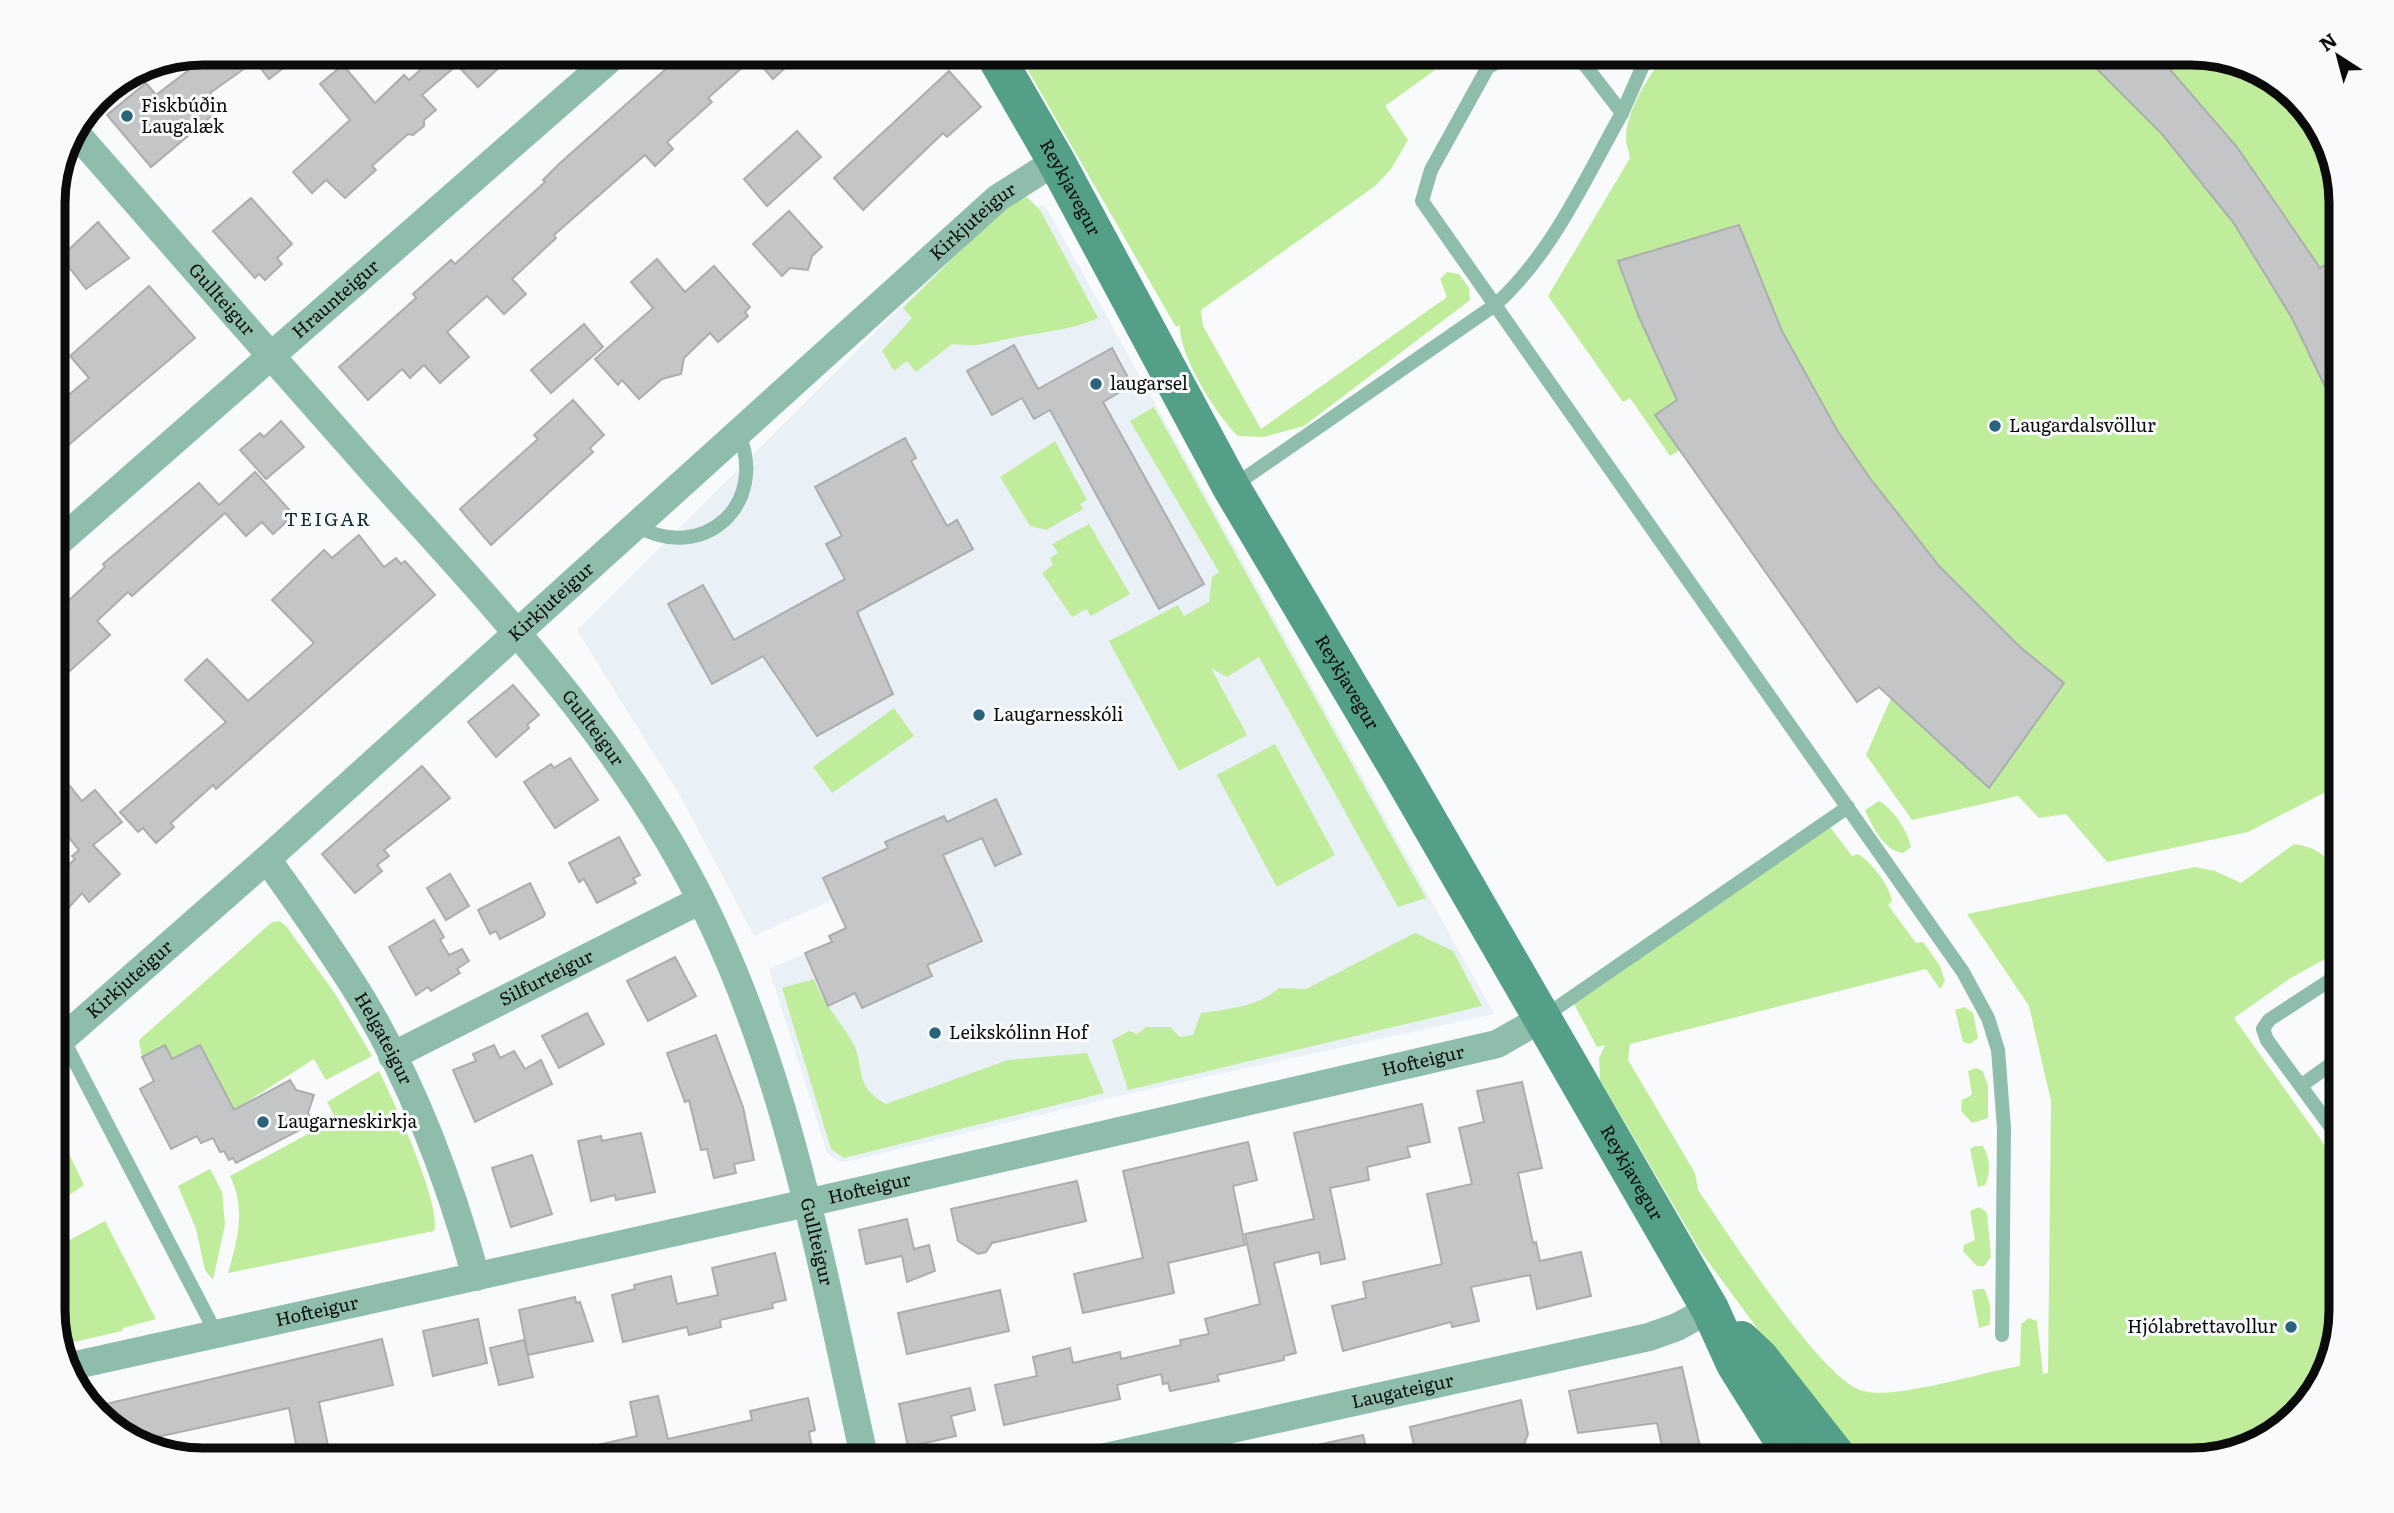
<svg xmlns="http://www.w3.org/2000/svg" width="2394" height="1513" font-family="Literata,serif">
	<rect width="100%" height="100%" fill="#f9fafb"/>
	<polygon fill="#e9f0f6" points="1021,187 1035,205 1046,207 1494,1014 1110,1098 845,1162 836,1160 827,1152 769,969 825,945 827,948 833,945 829,936 854,925 871,882 754,936 682,799 577,630"/>
	<g fill="#c0ed9b">
		<path d="M 2191,52 L 2274,78 L 2322,128 L 2341,203 L 2341,784 L 2248,832 L 2107,862 L 2066,814 L 2039,818 L 2018,796 L 1912,820 L 1866,755 L 1891,698 L 1680,450 L 1670,456 L 1630,398 L 1623,402 L 1548,296 L 1630,158 C 1629,151 1625,142 1626,135 C 1628,108 1650,74 1666,53 Z"/>
		<path d="M 1018,53 L 1450,53 L 1435,70 L 1385,106 L 1408,140 L 1391,169 L 1375,186 L 1201,310 L 1203,326 L 1261,429 L 1447,297 L 1440,279 L 1447,272 L 1459,274 L 1469,288 L 1470,300 L 1304,426 L 1264,437 L 1238,436 C 1217,416 1178,354 1180,325 L 1176,327 Z"/>
		<path d="M 1020,191 L 1040,210 L 1098,318 C 1073,329 1050,331 1023,336 C 992,341 985,348 952,344 L 916,372 L 907,361 L 894,371 L 882,351 L 912,318 L 903,308 Z"/>
		<polygon points="1154,407 1426,898 1398,907 1259,657 1227,677 1211,668 1247,735 1179,771 1109,641 1178,605 1184,616 1209,602 1212,577 1219,572 1130,421"/>
		<polygon points="1055,441 1087,500 1080,504 1083,509 1046,530 1030,526 1000,477"/>
		<polygon points="1089,524 1130,594 1091,616 1086,609 1072,617 1042,573 1053,565 1050,558 1058,553 1052,544"/>
		<polygon points="894,708 914,736 832,793 813,767"/>
		<polygon points="1275,744 1335,855 1277,887 1217,775"/>
		<path d="M 1879,801 C 1894,810 1907,830 1911,847 L 1903,853 C 1884,851 1872,826 1865,810 Z"/>
		<path d="M 1830,827 L 1852,856 L 1858,854 C 1872,863 1889,884 1892,901 L 1888,905 L 1916,943 L 1923,942 L 1940,966 L 1945,981 L 1940,989 L 1926,969 L 1630,1044 L 1628,1060 L 1695,1173 L 1698,1190 C 1725,1229 1823,1382 1863,1391 C 1897,1400 1981,1372 2020,1366 L 2021,1324 L 2029,1318 L 2037,1321 L 2043,1374 L 2048,1373 L 2051,1101 L 2029,1006 L 1967,914 L 2195,867 L 2215,871 L 2241,883 L 2294,844 C 2351,851 2341,906 2341,950 L 2289,979 L 2234,1018 L 2341,1168 L 2341,1310 L 2316,1393 L 2266,1441 L 2191,1460 L 1866,1460 L 1854,1450 L 1774,1351 L 1701,1252 L 1600,1080 L 1599,1058 L 1605,1045 L 1597,1047 L 1574,1004 Z"/>
		<polygon points="279,921 286,926 334,992 372,1056 326,1080 314,1059 234,1110 200,1045 172,1059 165,1045 142,1057 139,1040 272,922"/>
		<path d="M 1415,933 L 1453,951 L 1482,1006 L 1128,1090 L 1112,1040 L 1129,1031 L 1137,1034 L 1146,1027 L 1170,1027 L 1180,1037 L 1193,1035 L 1201,1013 C 1228,1009 1258,1007 1279,988 L 1306,989 Z"/>
		<path d="M 814,979 C 823,1003 839,1019 851,1040 C 867,1066 851,1085 886,1104 L 1008,1060 L 1087,1053 L 1104,1093 L 844,1158 L 831,1149 L 782,988 Z"/>
		<polygon points="1965,1007 1973,1013 1978,1038 1970,1044 1963,1042 1955,1010"/>
		<polygon points="1976,1068 1983,1071 1988,1086 1988,1118 1972,1123 1961,1111 1962,1100 1972,1095 1968,1071"/>
		<path d="M 379,1071 C 393,1100 442,1204 434,1231 L 228,1273 C 238,1239 246,1209 230,1176 L 336,1119 L 327,1102 Z"/>
		<polygon points="53,1120 84,1185 53,1206"/>
		<path d="M 1975,1146 L 1983,1146 C 1990,1157 1991,1174 1985,1185 L 1978,1187 L 1970,1149 Z"/>
		<polygon points="210,1169 222,1192 225,1224 213,1280 205,1270 196,1229 178,1186"/>
		<polygon points="1979,1207 1987,1213 1991,1257 1984,1266 1977,1266 1963,1251 1964,1245 1975,1240 1970,1211"/>
		<polygon points="105,1221 156,1319 123,1328 122,1331 61,1345 53,1319 53,1249"/>
		<path d="M 1978,1289 L 1984,1289 C 1990,1298 1992,1315 1989,1325 L 1979,1328 L 1972,1291 Z"/>
	</g>
	<g fill="#c4c5c6" stroke="#acadae" stroke-width="2">
		<polygon points="203,52 304,52 269,79 255,61 210,93 221,108 151,167 107,115 146,83 156,95 194,66 187,56"/>
		<polygon points="440,52 516,52 478,87 457,65 422,95 436,110 424,120 424,126 413,135 408,134 372,166 376,170 345,198 326,180 312,193 293,172 350,120 320,84 343,65 375,103 404,75 409,80"/>
		<polygon points="685,52 802,52 773,79 754,57 708,98 712,102 667,142 673,149 655,166 645,155 554,235 556,238 512,279 526,294 504,314 487,296 447,332 469,357 440,383 424,365 410,378 402,369 368,400 339,367 416,298 413,294 451,260 455,264 545,182 543,180 559,164"/>
		<polygon points="2080,52 2155,52 2237,147 2320,268 2342,256 2342,422 2292,318 2233,222 2162,134"/>
		<polygon points="949,71 981,107 947,137 943,133 863,210 834,178"/>
		<polygon points="797,131 821,157 767,206 744,179"/>
		<polygon points="251,198 292,244 277,258 282,264 265,280 259,274 255,278 213,231"/>
		<polygon points="789,211 822,247 812,256 808,270 790,268 782,276 753,244"/>
		<polygon points="98,222 129,258 86,289 61,257"/>
		<polygon points="1739,225 1782,331 1837,430 1869,477 1940,567 2020,647 2064,683 1989,788 1879,687 1857,702 1655,415 1677,400 1639,317 1618,261"/>
		<polygon points="657,259 685,292 714,266 750,307 745,312 748,316 718,342 710,333 684,358 681,374 662,379 639,399 622,380 618,385 595,359 653,308 631,282"/>
		<polygon points="149,286 195,338 53,458 53,408 89,378 70,356"/>
		<polygon points="584,324 603,347 551,393 531,370"/>
		<polygon points="1014,345 1038,389 1112,348 1132,385 1103,402 1204,584 1159,609 1050,410 1034,419 1022,398 992,415 967,371"/>
		<polygon points="573,400 604,435 590,448 593,452 491,545 460,509 538,439 534,435"/>
		<polygon points="281,421 304,447 266,479 240,450 260,433 264,437"/>
		<polygon points="905,438 916,458 911,461 947,526 957,520 973,549 857,612 893,694 817,736 763,656 712,684 668,604 703,585 734,640 845,579 826,544 842,536 815,487"/>
		<polygon points="255,472 294,515 273,534 262,522 246,536 225,513 132,596 128,592 97,621 110,635 53,686 53,586 67,602 105,567 103,564 199,483 219,505"/>
		<polygon points="359,535 384,567 396,558 401,564 405,561 435,595 216,789 213,785 171,823 174,827 156,843 143,828 138,832 120,812 226,722 185,680 207,659 248,701 314,643 272,600 324,550 332,558"/>
		<polygon points="513,685 539,715 527,725 529,728 496,757 468,722"/>
		<polygon points="570,758 598,800 555,828 524,782 551,764 554,768"/>
		<polygon points="422,766 450,798 384,850 389,856 377,865 382,871 355,893 322,854"/>
		<polygon points="70,786 82,801 95,790 122,822 93,845 120,874 89,902 82,893 53,925 53,879 75,859 72,856 79,850 53,818 53,800"/>
		<polygon points="996,799 1021,854 995,866 982,838 943,855 982,941 927,965 932,976 862,1008 855,993 828,1006 805,953 832,942 829,936 846,928 823,878 888,848 885,842 944,816 947,822"/>
		<polygon points="619,837 640,875 633,878 636,883 597,903 584,879 579,882 569,863"/>
		<polygon points="450,874 469,906 446,920 427,888"/>
		<polygon points="530,883 545,914 543,917 500,939 496,931 490,934 478,910"/>
		<polygon points="434,920 444,937 440,940 449,955 462,949 469,961 457,969 460,973 431,991 428,987 416,995 389,947"/>
		<polygon points="675,957 696,996 648,1021 627,981"/>
		<polygon points="587,1013 604,1044 559,1068 542,1036"/>
		<polygon points="716,1035 743,1107 754,1160 734,1164 736,1173 714,1178 707,1149 701,1150 689,1100 685,1102 667,1053"/>
		<polygon points="165,1045 172,1059 200,1045 234,1110 290,1080 296,1090 314,1095 308,1113 313,1123 236,1163 233,1158 229,1160 224,1151 220,1152 213,1138 201,1143 197,1136 171,1149 140,1089 154,1081 142,1057"/>
		<polygon points="494,1045 500,1058 514,1051 525,1069 541,1060 552,1084 475,1122 453,1070 476,1061 473,1054"/>
		<polygon points="1522,1082 1542,1168 1518,1173 1533,1243 1536,1242 1540,1261 1581,1252 1591,1296 1537,1309 1530,1275 1471,1287 1479,1321 1452,1327 1451,1322 1343,1351 1332,1306 1366,1298 1363,1282 1442,1264 1427,1194 1472,1184 1459,1128 1484,1122 1477,1091"/>
		<polygon points="1422,1104 1430,1142 1407,1147 1410,1157 1367,1167 1369,1180 1330,1188 1345,1259 1321,1264 1319,1252 1274,1263 1296,1353 1284,1356 1284,1360 1217,1375 1219,1381 1170,1391 1168,1383 1163,1384 1161,1374 1117,1385 1120,1399 1004,1425 995,1385 1037,1376 1033,1357 1070,1348 1073,1363 1120,1352 1121,1359 1181,1345 1180,1340 1209,1334 1205,1319 1260,1304 1245,1234 1314,1219 1294,1133"/>
		<polygon points="641,1133 655,1192 616,1200 615,1195 591,1201 578,1141 601,1136 602,1141"/>
		<polygon points="1248,1142 1257,1180 1233,1186 1245,1245 1168,1263 1174,1293 1083,1313 1074,1274 1143,1258 1123,1171"/>
		<polygon points="532,1155 552,1214 511,1227 492,1168"/>
		<polygon points="1077,1181 1086,1221 992,1243 986,1252 978,1254 958,1241 951,1209"/>
		<polygon points="907,1219 914,1249 929,1245 935,1271 907,1282 902,1256 866,1264 859,1230"/>
		<polygon points="775,1253 786,1300 772,1303 773,1308 720,1320 721,1327 689,1335 687,1327 623,1342 612,1295 635,1289 634,1285 671,1276 677,1304 718,1295 712,1268"/>
		<polygon points="1000,1290 1009,1331 907,1354 898,1313"/>
		<polygon points="575,1297 576,1303 580,1302 593,1341 528,1355 519,1310"/>
		<polygon points="478,1319 487,1363 433,1376 423,1331"/>
		<polygon points="382,1339 393,1385 319,1402 331,1460 299,1460 289,1408 139,1441 120,1435 93,1407"/>
		<polygon points="524,1340 533,1377 499,1385 490,1348"/>
		<polygon points="1682,1367 1703,1460 1665,1460 1657,1423 1578,1433 1569,1391"/>
		<polygon points="970,1388 975,1410 951,1416 956,1436 908,1447 899,1404"/>
		<polygon points="658,1396 668,1439 752,1420 750,1411 808,1398 815,1430 809,1432 813,1453 780,1460 572,1460 571,1451 637,1436 630,1402"/>
		<polygon points="1521,1400 1528,1434 1523,1447 1487,1457 1488,1460 1462,1460 1460,1453 1417,1460 1410,1427"/>
		<polygon points="1363,1435 1369,1460 1291,1460 1290,1451"/>
	</g>
	<g fill="none" stroke-linecap="round" stroke-linejoin="round">
		<g stroke="#8ebdac" stroke-width="14">
			<path d="M 1500,61 L 1488,67 L 1431,170 L 1422,201 L 1495,305 C 1552,254 1585,179 1622,113 L 1575,52"/>
			<polyline points="1622,113 1649,52"/>
			<polyline points="1232,487 1495,305 1963,972 1988,1018 1998,1050 2004,1128 2002,1335"/>
			<path d="M 635,525 C 703,565 770,504 738,432"/>
			<polyline points="2341,973 2269,1020 2263,1029 2267,1040 2341,1141"/>
			<polyline points="1542,1018 1848,807"/>
			<polyline points="63,1039 216,1333"/>
			<polyline points="2302,1085 2341,1057"/>
		</g>
		<g stroke="#8ebdac" stroke-width="28">
			<path id="s1" d="M 74,131 C 175,247 276,362 378,477 C 504,617 634,753 714,927 C 793,1096 824,1280 865,1460"/>
			<path id="s2" d="M 53,547 L 618,52"/>
			<path id="s3" d="M 267,859 C 298,903 329,946 357,991 C 412,1079 449,1179 476,1277"/>
			<path id="s4" d="M 53,1047 L 267,859 L 998,198 L 1056,161"/>
			<path id="s5" d="M 392,1056 L 701,900"/>
			<path id="s6" d="M 67,1367 L 807,1203 L 1497,1044 L 1541,1019"/>
			<path id="s7" d="M 1092,1460 L 1649,1337 L 1677,1327 L 1710,1309"/>
		</g>
		<g stroke="#539f87" stroke-width="38">
			<path id="s8" d="M 993,52 L 1056,161 L 1231,487 L 1403,777 L 1710,1309 L 1735,1364 L 1795,1460"/>
			<polyline points="1741,1340 1760,1358 1840,1460"/>
		</g>
	</g>
	<g fill="#29647c" stroke="#f9fafb" stroke-width="2.5">
		<circle cx="127" cy="116" r="7"/>
		<circle cx="1096" cy="384" r="7"/>
		<circle cx="1995" cy="426" r="7"/>
		<circle cx="979" cy="715" r="7"/>
		<circle cx="935" cy="1033" r="7"/>
		<circle cx="263" cy="1122" r="7"/>
		<circle cx="2291" cy="1327" r="7"/>
	</g>
	<g text-anchor="middle" stroke-width="6" stroke-linejoin="round" paint-order="stroke">
		<g font-size="18" fill="#0b0b0c" stroke="#f9fafb" text-anchor="start">
			<text x="141" y="112">Fiskbúðin<tspan x="141" dy="21">Laugalæk</tspan></text>
			<text x="1110" y="390">laugarsel</text>
			<text x="2009" y="432">Laugardalsvöllur</text>
			<text x="993" y="721">Laugarnesskóli</text>
			<text x="949" y="1039">Leikskólinn Hof</text>
			<text x="277" y="1128">Laugarneskirkja</text>
			<text x="2277" y="1333" text-anchor="end">Hjólabrettavollur</text>
		</g>
		<g font-size="18" fill="#0b0b0c" stroke="#f9fafb">
			<text dy="6" stroke="none"><textPath href="#s8" startOffset="156">Reykjavegur</textPath></text>
			<text dy="6" stroke="none"><textPath href="#s4" startOffset="1236">Kirkjuteigur</textPath></text>
			<text dy="6" stroke="none"><textPath href="#s1" startOffset="224">Gullteigur</textPath></text>
			<text dy="6" stroke="none"><textPath href="#s2" startOffset="376">Hraunteigur</textPath></text>
			<text dy="6" stroke="none"><textPath href="#s4" startOffset="668">Kirkjuteigur</textPath></text>
			<text dy="6" stroke="none"><textPath href="#s8" startOffset="723">Reykjavegur</textPath></text>
			<text dy="6" stroke="none"><textPath href="#s1" startOffset="791">Gullteigur</textPath></text>
			<text dy="6" stroke="none"><textPath href="#s5" startOffset="173">Silfurteigur</textPath></text>
			<text dy="6" stroke="none"><textPath href="#s4" startOffset="102">Kirkjuteigur</textPath></text>
			<text dy="6" stroke="none"><textPath href="#s3" startOffset="214">Helgateigur</textPath></text>
			<text dy="6" stroke="none"><textPath href="#s6" startOffset="1390">Hofteigur</textPath></text>
			<text dy="6" stroke="none"><textPath href="#s8" startOffset="1290">Reykjavegur</textPath></text>
			<text dy="6" stroke="none"><textPath href="#s6" startOffset="822">Hofteigur</textPath></text>
			<text dy="6" stroke="none"><textPath href="#s1" startOffset="1356">Gullteigur</textPath></text>
			<text dy="6" stroke="none"><textPath href="#s6" startOffset="256">Hofteigur</textPath></text>
			<text dy="6" stroke="none"><textPath href="#s7" startOffset="318">Laugateigur</textPath></text>
		</g>
		<g font-size="19" letter-spacing="2" fill="#132f3a" stroke="#f9fafb">
			<text x="328" y="526">TEIGAR</text>
		</g>
	</g>
	<path d="M0 0H2394V1513H0ZM203 65H2191A138 138 0 0 1 2329 203V1310A138 138 0 0 1 2191 1448H203A138 138 0 0 1 65 1310V203A138 138 0 0 1 203 65Z" fill="#f9fafb" fill-rule="evenodd"/>
	<path fill="none" stroke="#0b0b0c" stroke-width="9" d="M203 65H2191A138 138 0 0 1 2329 203V1310A138 138 0 0 1 2191 1448H203A138 138 0 0 1 65 1310V203A138 138 0 0 1 203 65Z"/>
	<g transform="translate(2338 56) rotate(324)" stroke="#f9fafb" stroke-width="5" paint-order="stroke">
	<path d="M0-5L12 26L0 18L-12 26Z" fill="#0b0b0c"/>
	<text y="-10" font-size="19" font-weight="bold" text-anchor="middle" fill="#0b0b0c">N</text>
	</g>
</svg>
